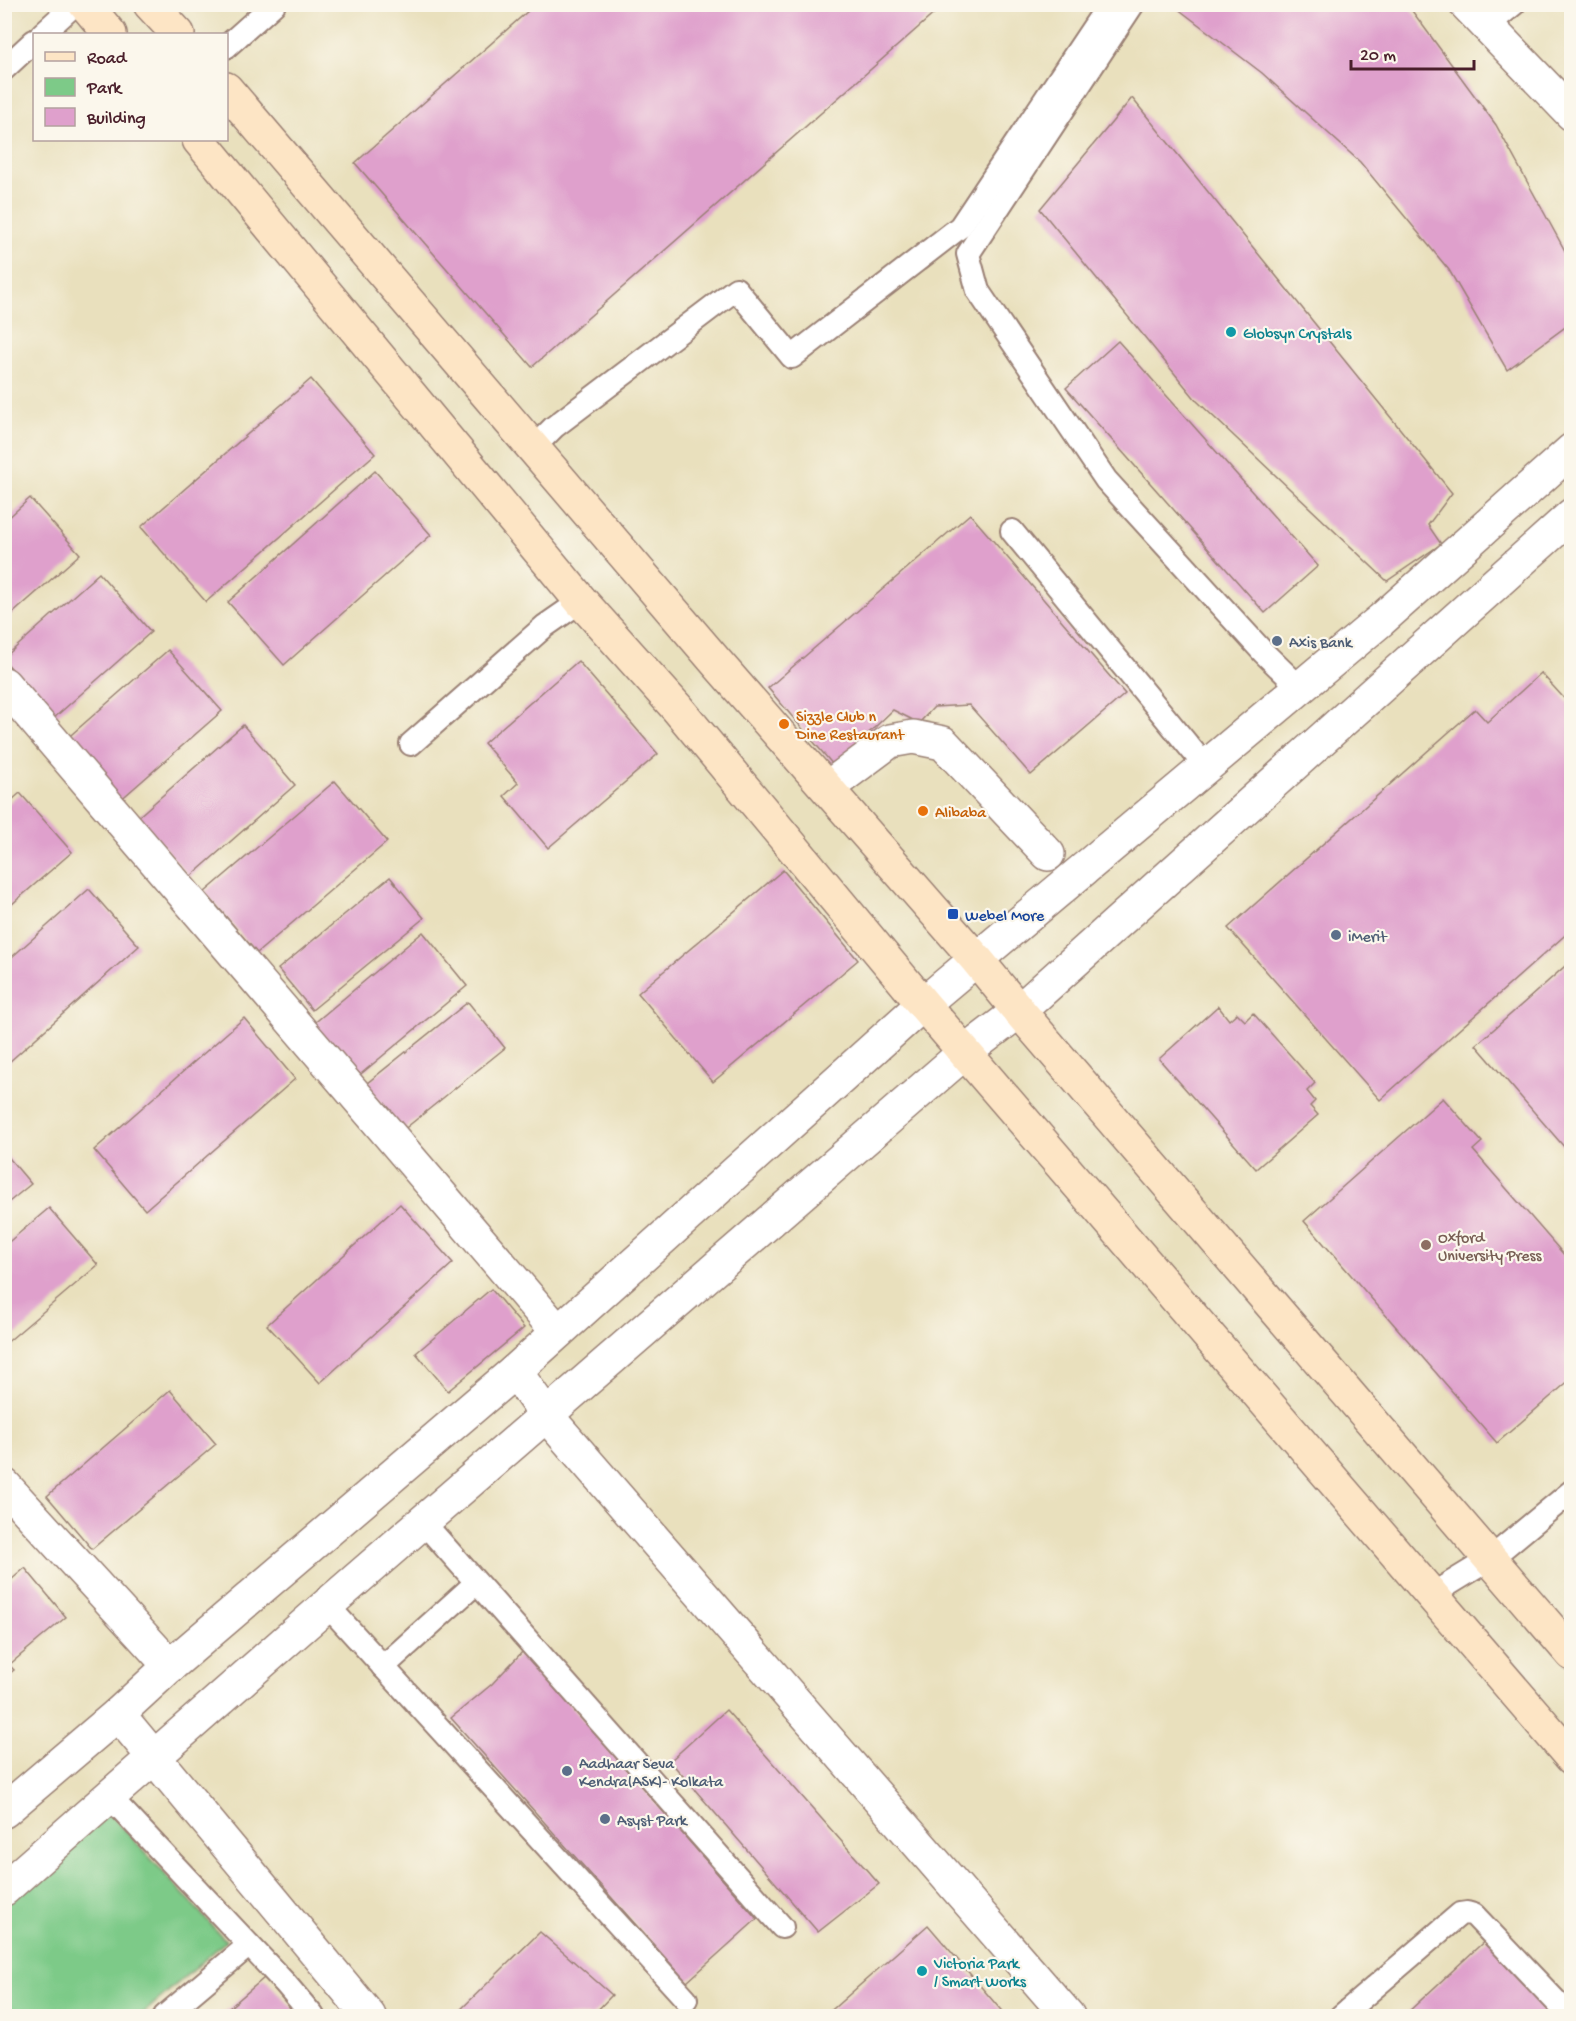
<svg xmlns="http://www.w3.org/2000/svg" width="1576" height="2021" font-family="'Gochi Hand',sans-serif">
	<rect width="100%" height="100%" fill="#fbf7ec"/>
	<filter id="ink" filterUnits="userSpaceOnUse"><feTurbulence type="fractalNoise" baseFrequency=".0167" numOctaves="2"/><feDisplacementMap in="SourceGraphic" scale="12" xChannelSelector="R" yChannelSelector="G"/><feConvolveMatrix kernelMatrix="1 2 1 2 8 2 1 2 1" color-interpolation-filters="sRGB"/></filter>
	<filter id="wash" filterUnits="userSpaceOnUse"><feTurbulence type="fractalNoise" baseFrequency=".008" numOctaves="4" result="noise"/><feDisplacementMap in="SourceGraphic" scale="24" xChannelSelector="R" yChannelSelector="G"/><feGaussianBlur stdDeviation="1.35" result="paint"/><feColorMatrix in="noise" values="0 0 0 0 0 0 0 0 0 0 0 0 0 0 0 0 0 1.4 0 .05"/><feComposite in="paint" operator="in"/></filter>
	<g filter="url(#wash)">
		<rect width="100%" height="100%" fill="#e9e0bd"/>
		<polygon fill="#7dca88" stroke="#64745a" stroke-width="1.5" points="102,1805 226,1941 140,2016 5,2016 4,1892"/>
		<g id="blocks">
			<g fill="#dfa0cc">
				<polygon points="536,4 945,4 532,367 355,163"/>
				<polygon points="1182,4 1407,4 1496,125 1564,249 1572,264 1572,322 1507,370 1449,270 1360,162 1262,73 1177,8"/>
				<polygon points="1132,98 1452,493 1428,525 1441,544 1387,581 1197,401 1040,209"/>
				<polygon points="1118,341 1318,566 1265,613 1066,388"/>
				<polygon points="311,379 375,454 206,602 141,527"/>
				<polygon points="375,471 431,535 284,665 228,602"/>
				<polygon points="30,498 80,554 4,621 4,522"/>
				<polygon points="970,514 1125,694 1031,775 969,705 934,707 919,723 893,710 834,766 768,688"/>
				<polygon points="99,573 151,632 54,718 5,661 5,657"/>
				<polygon points="168,650 222,711 118,802 64,741"/>
				<polygon points="578,661 658,754 548,848 504,796 518,783 484,743"/>
				<polygon points="1541,673 1572,707 1572,929 1380,1100 1228,928 1475,709 1487,722"/>
				<polygon points="243,725 295,785 190,877 138,817"/>
				<polygon points="335,781 387,842 257,953 205,892"/>
				<polygon points="20,793 72,852 4,911 4,807"/>
				<polygon points="783,870 858,960 713,1082 638,993"/>
				<polygon points="390,877 424,918 312,1010 278,969"/>
				<polygon points="89,889 139,946 8,1063 4,1059 4,964"/>
				<polygon points="423,932 467,986 356,1078 312,1025"/>
				<polygon points="1572,960 1572,1156 1476,1045"/>
				<polygon points="468,1002 505,1048 402,1131 366,1084"/>
				<polygon points="1218,1006 1229,1020 1237,1013 1245,1021 1253,1013 1315,1083 1307,1091 1315,1101 1310,1106 1318,1115 1256,1169 1159,1059"/>
				<polygon points="244,1018 295,1079 145,1210 94,1150"/>
				<polygon points="1443,1098 1482,1142 1473,1150 1572,1264 1572,1378 1497,1443 1304,1221"/>
				<polygon points="4,1152 31,1184 4,1206"/>
				<polygon points="400,1204 453,1263 320,1383 267,1325"/>
				<polygon points="49,1208 98,1265 4,1345 4,1246"/>
				<polygon points="491,1289 524,1328 448,1391 416,1353"/>
				<polygon points="170,1390 216,1444 92,1549 47,1496"/>
				<polygon points="25,1568 66,1617 9,1665 14,1670 4,1678 4,1586"/>
				<polygon points="523,1651 757,1919 687,1982 451,1718 492,1684"/>
				<polygon points="726,1710 879,1884 818,1932 670,1761"/>
				<polygon points="928,1925 1006,2016 825,2016"/>
				<polygon points="540,1932 612,1995 592,2016 454,2016"/>
				<polygon points="1491,1935 1566,2016 1407,2016 1406,2014"/>
				<polygon points="264,1978 300,2016 220,2016"/>
			</g>
		</g>
	</g>
	<g filter="url(#ink)">
		<use href="#blocks" fill-opacity="0" stroke="#9a8074" stroke-width="1.5"/>
		<g fill="none" stroke-linecap="round" stroke-linejoin="round">
			<g stroke="#9a8074" stroke-width="26">
				<g id="service">
					<polyline points="1133,4 968,254 978,291 1106,480 1264,653 1300,688"/>
					<polyline points="1487,26 1514,4"/>
					<polyline points="42,34 75,4"/>
					<polyline points="226,47 274,4"/>
					<polyline points="4,69 34,41"/>
					<polyline points="534,447 554,427 736,289 792,357 960,227 1109,4"/>
					<polyline points="1012,531 1206,767"/>
					<polyline points="411,744 545,626 581,601"/>
					<polyline points="423,1522 782,1927"/>
					<polyline points="1431,1595 1490,1559 1572,1491"/>
					<polyline points="327,1605 686,1999"/>
					<polyline points="383,1667 476,1583"/>
					<polyline points="109,1796 285,1983 313,2016"/>
					<polyline points="165,2016 249,1945"/>
					<polyline points="1341,2016 1460,1914 1467,1913 1474,1915 1570,2016"/>
				</g>
			</g>
			<g stroke="#9a8074" stroke-width="36">
				<g id="minor">
					<polyline points="1466,4 1572,114"/>
					<polyline points="4,684 558,1332"/>
					<polyline points="827,788 890,741 913,737 943,743 1048,854"/>
					<polyline points="515,1371 546,1415 1068,2016"/>
					<polyline points="4,1485 170,1666"/>
					<polyline points="118,1714 369,2016"/>
					<polyline points="4,1811 118,1714 170,1666 515,1371 923,1004 1381,620 1572,450"/>
					<polyline points="4,1889 327,1605 964,1053 1019,1011 1572,515"/>
				</g>
			</g>
			<g stroke="#9a8074" stroke-width="36">
				<g id="secondary">
					<polyline points="85,4 110,34"/>
					<polyline points="150,4 178,34"/>
					<polyline points="226,89 717,663 977,960 1019,1011 1572,1654"/>
					<polyline points="199,140 581,601 677,708 923,1004 1572,1758"/>
				</g>
			</g>
			<use href="#service" stroke="#fff" stroke-width="22"/>
			<use href="#minor" stroke="#fff" stroke-width="33"/>
			<use href="#secondary" stroke="#fde5c5" stroke-width="33"/>
		</g>
	</g>
	<g fill="#0f9aa8" stroke="#fbf7ec" stroke-width="2">
		<circle cx="1231" cy="332" r="6"/>
		<circle cx="922" cy="1971" r="6"/>
	</g>
	<g fill="#5c6f8a" stroke="#fbf7ec" stroke-width="2">
		<circle cx="1277" cy="641" r="6"/>
		<circle cx="1336" cy="935" r="6"/>
		<circle cx="567" cy="1771" r="6"/>
		<circle cx="605" cy="1819" r="6"/>
	</g>
	<g fill="#e8710a" stroke="#fbf7ec" stroke-width="2">
		<circle cx="784" cy="724" r="6"/>
		<circle cx="923" cy="811" r="6"/>
	</g>
	<rect fill="#1a4fb4" stroke="#fbf7ec" stroke-width="2" x="947" y="908" width="12" height="12" rx="3"/>
	<circle fill="#8d6e63" stroke="#fbf7ec" stroke-width="2" cx="1426" cy="1245" r="6"/>
	<g text-anchor="middle" stroke-width="4.5" stroke-linejoin="round" paint-order="stroke">
		<g font-size="16" fill="#0d838f" stroke="#fbf7ec" text-anchor="start">
			<text x="1243" y="338">Globsyn Crystals</text>
			<text x="934" y="1968">Victoria Park<tspan x="934" dy="18">/ Smart Works</tspan></text>
		</g>
		<g font-size="16" fill="#4e5e75" stroke="#fbf7ec" text-anchor="start">
			<text x="1289" y="647">Axis Bank</text>
			<text x="1348" y="941">iMerit</text>
			<text x="579" y="1768">Aadhaar Seva<tspan x="579" dy="18">Kendra(ASK)- Kolkata</tspan></text>
			<text x="617" y="1825">Asyst Park</text>
		</g>
		<g font-size="16" fill="#c56008" stroke="#fbf7ec" text-anchor="start">
			<text x="796" y="721">Sizzle Club n<tspan x="796" dy="18">Dine Restaurant</tspan></text>
			<text x="935" y="817">Alibaba</text>
		</g>
		<g font-size="16" fill="#164399" stroke="#fbf7ec" text-anchor="start">
			<text x="965" y="920">Webel More</text>
		</g>
		<g font-size="16" fill="#785e54" stroke="#fbf7ec" text-anchor="start">
			<text x="1438" y="1242">Oxford<tspan x="1438" dy="18">University Press</tspan></text>
		</g>
	</g>
	<rect width="1576" height="2021" fill="none" stroke="#fbf7ec" stroke-width="24"/>
	<rect x="33" y="33" width="195" height="108" fill="#fbf7ec" stroke="#b4a19f" stroke-width="1.5"/>
	<rect x="45" y="52" width="30" height="9" fill="#fde5c5" stroke="#b4a19f" stroke-width="1.5"/>
	<text x="87" y="63" font-size="18" fill="#4a1f2b">Road</text>
	<rect x="45" y="78" width="30" height="18" fill="#7dca88" stroke="#b4a19f" stroke-width="1.5"/>
	<text x="87" y="93" font-size="18" fill="#4a1f2b">Park</text>
	<rect x="45" y="108" width="30" height="18" fill="#dfa0cc" stroke="#b4a19f" stroke-width="1.5"/>
	<text x="87" y="123" font-size="18" fill="#4a1f2b">Building</text>
	<path d="M1351 60v9h123v-9" fill="none" stroke="#4a1f2b" stroke-width="3"/>
	<text x="1360" y="60" font-size="18" fill="#4a1f2b" stroke="#fbf7ec" stroke-width="4.5" paint-order="stroke">20 m</text>
</svg>
